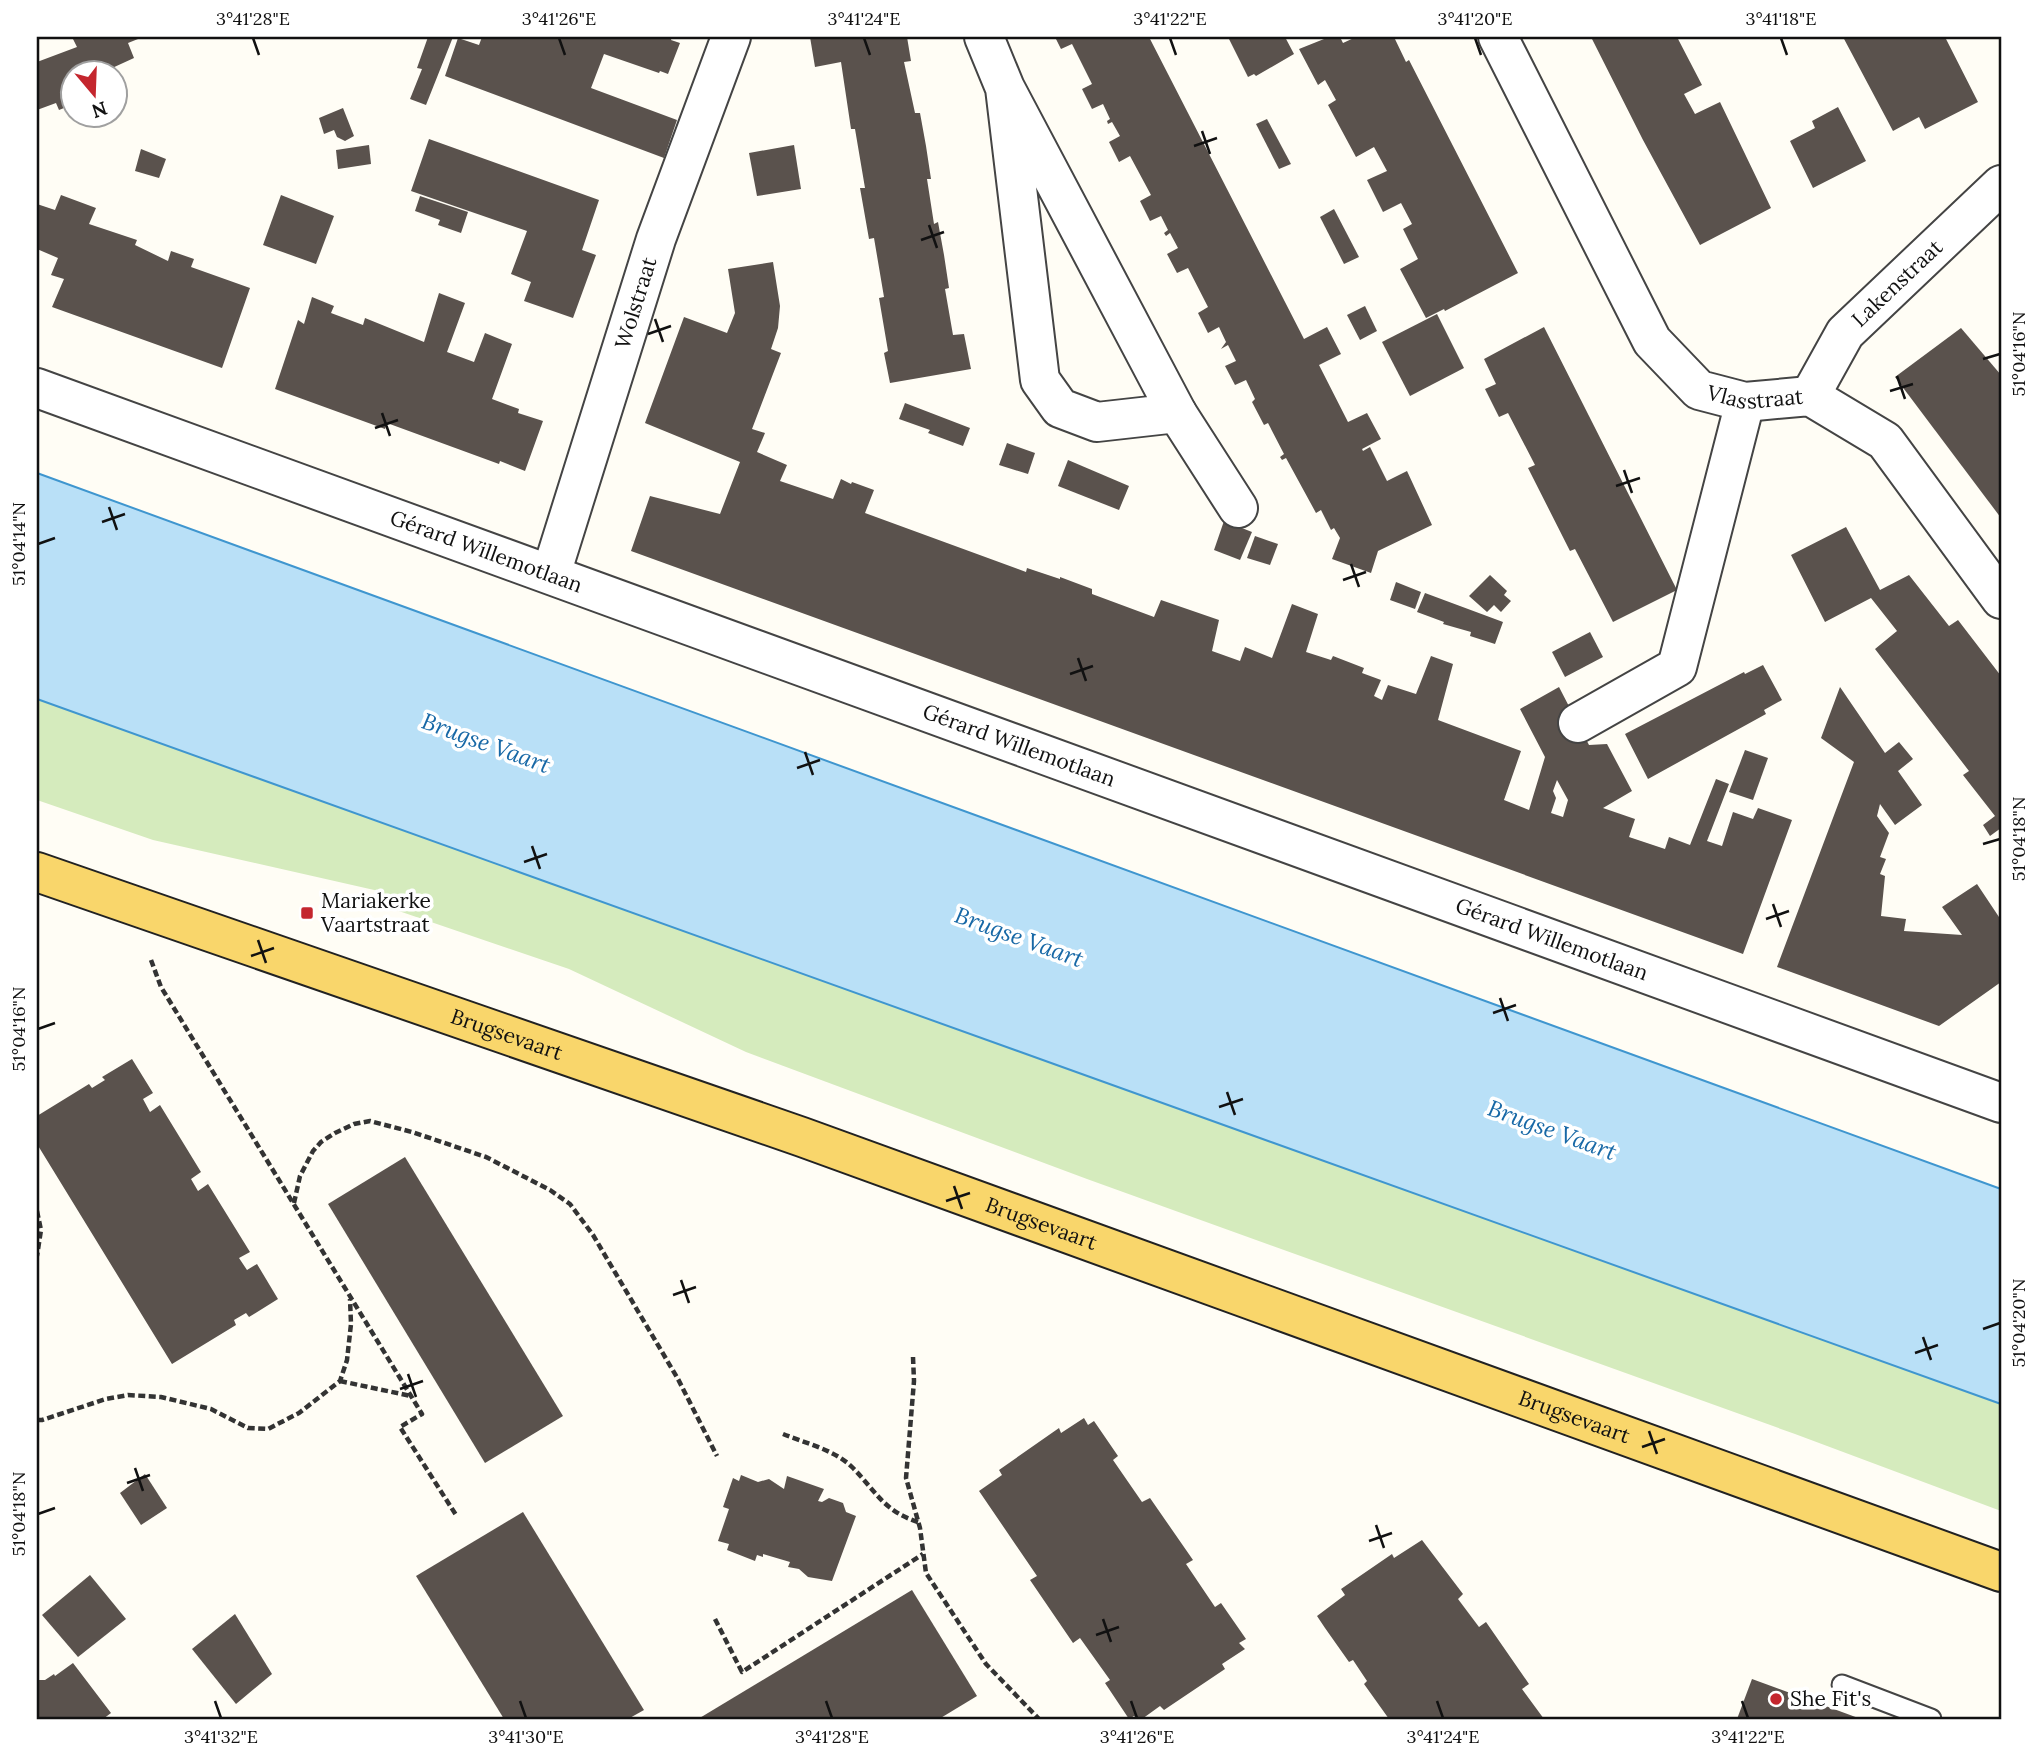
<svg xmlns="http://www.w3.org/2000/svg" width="2038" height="1756" font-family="Lora,serif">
	<rect width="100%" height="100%" fill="#fffdf5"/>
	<polygon fill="#d5ebbd" points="37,699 2001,1404 2001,1511 1795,1434 1087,1179 746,1052 569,969 390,908 383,892 153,840 37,800"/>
	<polygon fill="#b9e0f7" stroke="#3f96cf" stroke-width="2" points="37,473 2001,1189 2001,1404 37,699"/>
	<g fill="#5a524d" fill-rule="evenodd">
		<polygon points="72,37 143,37 128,43 134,58 99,74 74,74 74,104 59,110 56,103 37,110 37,62 77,47"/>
		<polygon points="428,37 453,37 426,105 410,99 422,69 417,68"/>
		<polygon points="482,37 672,37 671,40 680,43 668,74 660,71 659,73 604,54 591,88 677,120 664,158 445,76 458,38 479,45"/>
		<polygon points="810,37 907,37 911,61 904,62 915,113 920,113 926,146 931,179 927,179 934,224 938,222 944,255 949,288 945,289 953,335 964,334 971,369 890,383 884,353 888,351 879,298 884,297 874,238 869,239 860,188 865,188 855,129 851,129 841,62 815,67"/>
		<polygon points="1055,37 1149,37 1304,339 1327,327 1341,354 1319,365 1348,422 1367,413 1381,439 1362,449 1363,451 1370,447 1387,481 1407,471 1432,525 1378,551 1371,573 1332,559 1340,538 1334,528 1331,530 1321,510 1316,513 1286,458 1282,460 1280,457 1284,454 1268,423 1264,425 1252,402 1255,399 1246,380 1235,385 1225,366 1236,361 1228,345 1221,349 1226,342 1219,327 1208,333 1198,313 1208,307 1188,268 1177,273 1167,254 1178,248 1170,233 1166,236 1164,233 1168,230 1161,216 1150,221 1140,201 1151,195 1130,156 1119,162 1109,142 1120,136 1112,122 1108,124 1107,121 1110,119 1103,104 1092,109 1082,89 1092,84 1072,44 1061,49"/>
		<polygon points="1228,37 1285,37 1294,54 1256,76 1254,74 1248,77"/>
		<polygon points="1329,37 1340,37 1343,43 1356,37 1394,37 1406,62 1409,60 1518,273 1445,311 1444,309 1426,318 1400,269 1418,259 1403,229 1412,224 1401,203 1383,212 1367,180 1387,171 1374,147 1356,157 1328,105 1336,100 1325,80 1318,85 1299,49"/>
		<polygon points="1591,37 1677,37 1702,85 1684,94 1695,114 1720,102 1771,208 1700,245 1643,140"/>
		<polygon points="1843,37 1945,37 1978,102 1925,129 1919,117 1893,131"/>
		<polygon points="1838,107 1866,161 1813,188 1790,141 1815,128 1812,121"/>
		<polygon points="343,108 354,136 345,141 337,137 334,130 324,134 319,118"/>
		<polygon points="1267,119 1291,164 1279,169 1256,124"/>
		<polygon points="429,139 599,200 582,250 596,255 573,318 524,301 531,282 511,274 527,231 411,191"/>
		<polygon points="369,145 371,164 338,169 336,150"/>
		<polygon points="794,145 801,189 757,196 749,153"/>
		<polygon points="141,149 166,159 159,178 135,171"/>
		<polygon points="61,195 96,208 89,224 137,240 135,245 168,261 171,251 194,259 191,267 250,288 222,368 52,307 64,279 51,275 58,258 37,249 37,204 55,210"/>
		<polygon points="281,195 334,216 316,264 263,245"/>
		<polygon points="420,196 468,212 461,233 438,225 440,220 415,211"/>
		<polygon points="1334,209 1359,257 1344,264 1320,217"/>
		<path d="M 773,262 L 780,306 L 778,328 L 771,349 L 781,353 L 752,429 L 765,433 L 757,452 L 787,465 L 780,481 L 833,499 L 841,479 L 851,484 L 852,482 L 874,490 L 865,513 L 1026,572 L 1027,568 L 1060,579 L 1060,577 L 1092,589 L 1092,594 L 1154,617 L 1161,600 L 1219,620 L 1212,651 L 1240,661 L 1245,647 L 1272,658 L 1292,604 L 1318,614 L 1306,652 L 1331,660 L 1333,656 L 1364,668 L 1362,673 L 1381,680 L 1374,696 L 1382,700 L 1388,685 L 1416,694 L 1431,656 L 1453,664 L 1438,720 L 1521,751 L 1504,800 L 1529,810 L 1545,757 L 1520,709 L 1559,687 L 1589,745 L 1607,744 L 1632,791 L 1603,808 L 1635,819 L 1629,837 L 1665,849 L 1669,837 L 1690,845 L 1716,779 L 1729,784 L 1707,841 L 1722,846 L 1733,812 L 1753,819 L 1758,808 L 1792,820 L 1743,954 L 631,551 L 650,496 L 720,514 L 740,462 L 645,423 L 684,317 L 727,333 L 735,313 L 728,269 ZM 1557,780 L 1568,800 L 1563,817 L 1551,813 L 1556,798 L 1553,791 Z"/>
		<polygon points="439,293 465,303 447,352 474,362 485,333 512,344 492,399 519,409 518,413 543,421 525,471 500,461 499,464 387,423 385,429 275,389 298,320 304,324 312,297 334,306 331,313 363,325 365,318 424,342"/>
		<polygon points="1365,306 1377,331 1360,340 1347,315"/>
		<polygon points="1437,314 1464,368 1410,396 1382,342"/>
		<polygon points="1544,327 1677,590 1613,622 1575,549 1570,551 1528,468 1535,465 1508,413 1499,417 1485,389 1496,384 1484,359"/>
		<polygon points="1961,328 2001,375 2001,518 1895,377"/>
		<polygon points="905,403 970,428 963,446 928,433 930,430 899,419"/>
		<polygon points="1007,443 1035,453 1028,474 999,465"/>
		<polygon points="1068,460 1129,486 1119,510 1058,486"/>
		<polygon points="1224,521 1252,532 1240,560 1214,550"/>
		<polygon points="1846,527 1880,590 1909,575 1949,626 1958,620 2001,676 2001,828 1990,836 1983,825 1995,816 1963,775 1969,771 1875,649 1897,631 1871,598 1825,622 1791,555"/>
		<polygon points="1255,536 1278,544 1270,565 1247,558"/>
		<polygon points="1490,575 1507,591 1504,595 1511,601 1501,612 1494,605 1487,612 1469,596"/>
		<polygon points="1396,582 1421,592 1415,609 1390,600"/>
		<polygon points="1425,593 1503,622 1495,644 1470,636 1471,632 1443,624 1444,622 1417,612"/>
		<polygon points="1590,632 1603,657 1565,677 1552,652"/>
		<polygon points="1763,665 1782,700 1764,710 1766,714 1648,779 1625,734 1744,672 1745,674"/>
		<polygon points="1840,687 1885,753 1899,742 1913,759 1898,771 1922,805 1895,825 1880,804 1877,816 1889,833 1880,857 1886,859 1880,874 1885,876 1881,916 1906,919 1904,931 1962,935 1942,907 1977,884 2001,920 2001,982 1939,1026 1777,967 1854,762 1821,738"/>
		<polygon points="1745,750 1768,758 1753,800 1729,792"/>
		<polygon points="132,1059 153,1093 143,1099 150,1112 160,1105 201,1172 191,1179 198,1191 208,1184 250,1252 239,1258 247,1270 257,1264 278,1299 249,1317 246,1313 234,1320 236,1325 172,1364 37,1144 37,1116 89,1084 92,1088 105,1080 102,1077"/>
		<polygon points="405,1157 563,1416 485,1463 328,1204"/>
		<polygon points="1084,1418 1088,1425 1094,1421 1118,1456 1113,1460 1142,1502 1150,1498 1193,1560 1186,1564 1215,1607 1221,1603 1246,1639 1239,1643 1245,1649 1222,1664 1225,1669 1164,1710 1160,1706 1142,1719 1137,1719 1134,1716 1129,1719 1105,1683 1110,1680 1080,1638 1073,1643 1030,1580 1037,1576 979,1491 1002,1475 999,1470 1059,1428 1061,1433"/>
		<polygon points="145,1474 167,1508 141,1525 120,1493"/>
		<polygon points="741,1475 758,1482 769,1479 784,1489 787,1476 824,1489 818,1501 822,1502 829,1498 843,1503 846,1512 856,1516 832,1581 808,1577 799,1569 788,1567 790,1562 763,1554 763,1557 757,1555 755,1561 727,1550 729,1544 718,1541 729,1509 723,1507 733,1478 739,1481"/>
		<polygon points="523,1512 644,1710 628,1719 504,1719 416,1576"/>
		<polygon points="1422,1540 1463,1594 1458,1599 1479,1627 1486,1622 1529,1684 1522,1689 1544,1719 1389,1719 1364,1684 1367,1681 1353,1660 1349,1662 1325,1628 1317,1616 1345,1595 1341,1589 1392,1554 1394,1558"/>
		<polygon points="90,1575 126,1619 78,1657 42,1615"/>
		<polygon points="912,1590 977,1696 939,1719 698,1719"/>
		<polygon points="235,1614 272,1674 236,1704 192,1649"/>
		<polygon points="73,1663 111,1713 103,1719 37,1719 37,1680 45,1680 54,1674 55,1676"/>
		<polygon points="1752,1679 1861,1719 1737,1719"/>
	</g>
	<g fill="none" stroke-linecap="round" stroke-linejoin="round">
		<g stroke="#444" stroke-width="23">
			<polyline id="service" points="1842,1685 1931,1719"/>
		</g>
		<g stroke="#444" stroke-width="42">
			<g id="minor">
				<polyline points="984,37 1005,88 1177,413 1097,422 1060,408 1040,380 1005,88"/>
				<path id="s1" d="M 1498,37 L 1652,341 L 1699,390 L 1745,402 L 1810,396 L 1885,441 L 2001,599"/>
				<path id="s2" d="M 37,388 L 2001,1103"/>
				<path id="s3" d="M 1810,396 L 1845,333 L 2001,185"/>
				<polyline points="1177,413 1238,508"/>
				<path id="s4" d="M 551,574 L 656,239 L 731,37"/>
				<polyline points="1578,723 1677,667 1745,402"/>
			</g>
		</g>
		<g stroke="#222" stroke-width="42">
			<g id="primary">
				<path id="s5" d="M 37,872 L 802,1137 L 2001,1572"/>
			</g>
		</g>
		<g stroke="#333" stroke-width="4.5" stroke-dasharray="7 3.5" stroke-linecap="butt">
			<polyline points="151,960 161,987 422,1414 400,1427 456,1515"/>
			<polyline points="294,1203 300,1176 313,1151 321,1142 335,1133 354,1124 370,1121 412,1132 486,1157 550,1190 570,1204 593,1235 678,1379 717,1456"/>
			<polyline points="37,1211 41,1230 37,1256"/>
			<polyline points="913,1357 914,1381 906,1478 920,1528 926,1573 986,1664 1039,1719"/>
			<polyline points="340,1381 411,1396"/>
			<polyline points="37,1420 42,1420 106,1399 128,1395 161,1397 211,1409 248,1428 268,1429 299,1413 340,1381 347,1360 351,1324 350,1299"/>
			<path d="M 783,1434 C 805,1443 835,1450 852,1467 C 876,1491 883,1511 918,1522"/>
			<polyline points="715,1619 742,1672 923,1554"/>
		</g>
		<use href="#service" stroke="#fff" stroke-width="19"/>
		<use href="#minor" stroke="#fff" stroke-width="38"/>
		<use href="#primary" stroke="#f9d66b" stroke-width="38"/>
	</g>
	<path fill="none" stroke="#111" stroke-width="2.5" d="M 253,38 L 259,55M 559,38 L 565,55M 864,38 L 870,55M 1170,38 L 1176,55M 1475,38 L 1481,55M 1781,38 L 1787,55M 1202,131 L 1210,154M 1194,146 L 1217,138M 929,225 L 937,248M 921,240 L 944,232M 655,319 L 663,342M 648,334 L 671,326M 1983,359 L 2000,354M 1897,376 L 1905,399M 1890,391 L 1913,384M 382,413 L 390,436M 375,428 L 398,420M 1624,470 L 1632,493M 1616,486 L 1640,478M 109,507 L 117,530M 102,522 L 125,514M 38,544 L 55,538M 1351,564 L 1359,587M 1343,580 L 1366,572M 1078,658 L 1086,681M 1070,674 L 1093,666M 805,752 L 813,775M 797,768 L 820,760M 1983,844 L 2000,839M 532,846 L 540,869M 524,862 L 547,854M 1773,904 L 1781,927M 1766,919 L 1789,911M 258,940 L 266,963M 251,956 L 274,948M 1500,998 L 1508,1021M 1493,1013 L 1516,1005M 38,1029 L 55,1023M 1227,1092 L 1235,1115M 1219,1107 L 1243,1099M 954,1186 L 962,1209M 946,1201 L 970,1193M 681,1280 L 689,1303M 673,1295 L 696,1287M 1983,1329 L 2000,1323M 1923,1337 L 1931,1360M 1915,1353 L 1938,1345M 408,1374 L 416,1397M 400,1389 L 423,1381M 1649,1431 L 1657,1454M 1642,1447 L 1665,1439M 135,1468 L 143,1491M 127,1483 L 150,1475M 38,1514 L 55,1508M 1376,1525 L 1384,1548M 1369,1541 L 1392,1533M 1103,1619 L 1111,1642M 1096,1635 L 1119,1627M 215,1701 L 221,1718M 520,1701 L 526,1718M 826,1701 L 832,1718M 1131,1701 L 1137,1718M 1437,1701 L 1443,1718M 1742,1701 L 1748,1718"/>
	<g fill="#c4262e" stroke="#fff" stroke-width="2.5">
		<rect x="300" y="906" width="14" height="14" rx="3.5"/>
		<circle cx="1776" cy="1699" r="7"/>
	</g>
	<g text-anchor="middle" stroke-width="7" stroke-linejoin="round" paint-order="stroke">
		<g font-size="21" fill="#111" stroke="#fff">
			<text dy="7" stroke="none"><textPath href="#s3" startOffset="144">Lakenstraat</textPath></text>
			<text dy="7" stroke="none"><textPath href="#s4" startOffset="284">Wolstraat</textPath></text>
			<text dy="7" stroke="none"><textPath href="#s1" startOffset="466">Vlasstraat</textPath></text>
			<text dy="7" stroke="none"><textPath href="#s2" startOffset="478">Gérard Willemotlaan</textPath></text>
			<text dy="7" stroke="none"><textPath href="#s2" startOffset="1045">Gérard Willemotlaan</textPath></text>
			<text dy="7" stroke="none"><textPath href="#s2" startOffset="1612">Gérard Willemotlaan</textPath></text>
			<text dy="7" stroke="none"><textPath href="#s5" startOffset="497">Brugsevaart</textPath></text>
			<text dy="7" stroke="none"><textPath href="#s5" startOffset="1064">Brugsevaart</textPath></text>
			<text dy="7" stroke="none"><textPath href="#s5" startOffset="1631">Brugsevaart</textPath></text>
		</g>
		<g font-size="21" fill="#111" stroke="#fff" text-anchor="start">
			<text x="321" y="908">Mariakerke<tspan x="321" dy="24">Vaartstraat</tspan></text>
			<text x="1790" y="1706">She Fit's</text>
		</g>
		<g font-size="23" font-style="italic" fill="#1768a6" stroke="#fff">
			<text transform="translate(486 743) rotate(20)" y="8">Brugse Vaart</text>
			<text transform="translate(1019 937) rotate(20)" y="8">Brugse Vaart</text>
			<text transform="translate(1552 1130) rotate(20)" y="8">Brugse Vaart</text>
		</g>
	</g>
	<rect width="2038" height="1756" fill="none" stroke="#ffffff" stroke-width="77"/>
	<g transform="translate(94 94) rotate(161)"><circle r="33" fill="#ffffff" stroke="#a0a0a0" stroke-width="2"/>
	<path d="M0-5L12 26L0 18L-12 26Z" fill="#c4262e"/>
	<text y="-10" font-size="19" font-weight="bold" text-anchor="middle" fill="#111111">N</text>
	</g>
	<rect x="38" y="38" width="1962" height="1680" fill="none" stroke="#111" stroke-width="2.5"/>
	<g font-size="18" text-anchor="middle" fill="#111">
		<text x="253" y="25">3°41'28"E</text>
		<text x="559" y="25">3°41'26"E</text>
		<text x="864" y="25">3°41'24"E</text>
		<text x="1170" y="25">3°41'22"E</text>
		<text x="1475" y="25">3°41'20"E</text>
		<text x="1781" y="25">3°41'18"E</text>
		<text transform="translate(2019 354) rotate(-90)" y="6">51°04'16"N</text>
		<text transform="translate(19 544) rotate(-90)" y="6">51°04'14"N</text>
		<text transform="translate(2019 839) rotate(-90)" y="6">51°04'18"N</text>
		<text transform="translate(19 1029) rotate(-90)" y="6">51°04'16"N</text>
		<text transform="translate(2019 1323) rotate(-90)" y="6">51°04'20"N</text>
		<text transform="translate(19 1514) rotate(-90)" y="6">51°04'18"N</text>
		<text x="221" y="1743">3°41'32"E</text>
		<text x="526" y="1743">3°41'30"E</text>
		<text x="832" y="1743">3°41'28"E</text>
		<text x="1137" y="1743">3°41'26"E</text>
		<text x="1443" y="1743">3°41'24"E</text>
		<text x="1748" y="1743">3°41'22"E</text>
	</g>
</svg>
